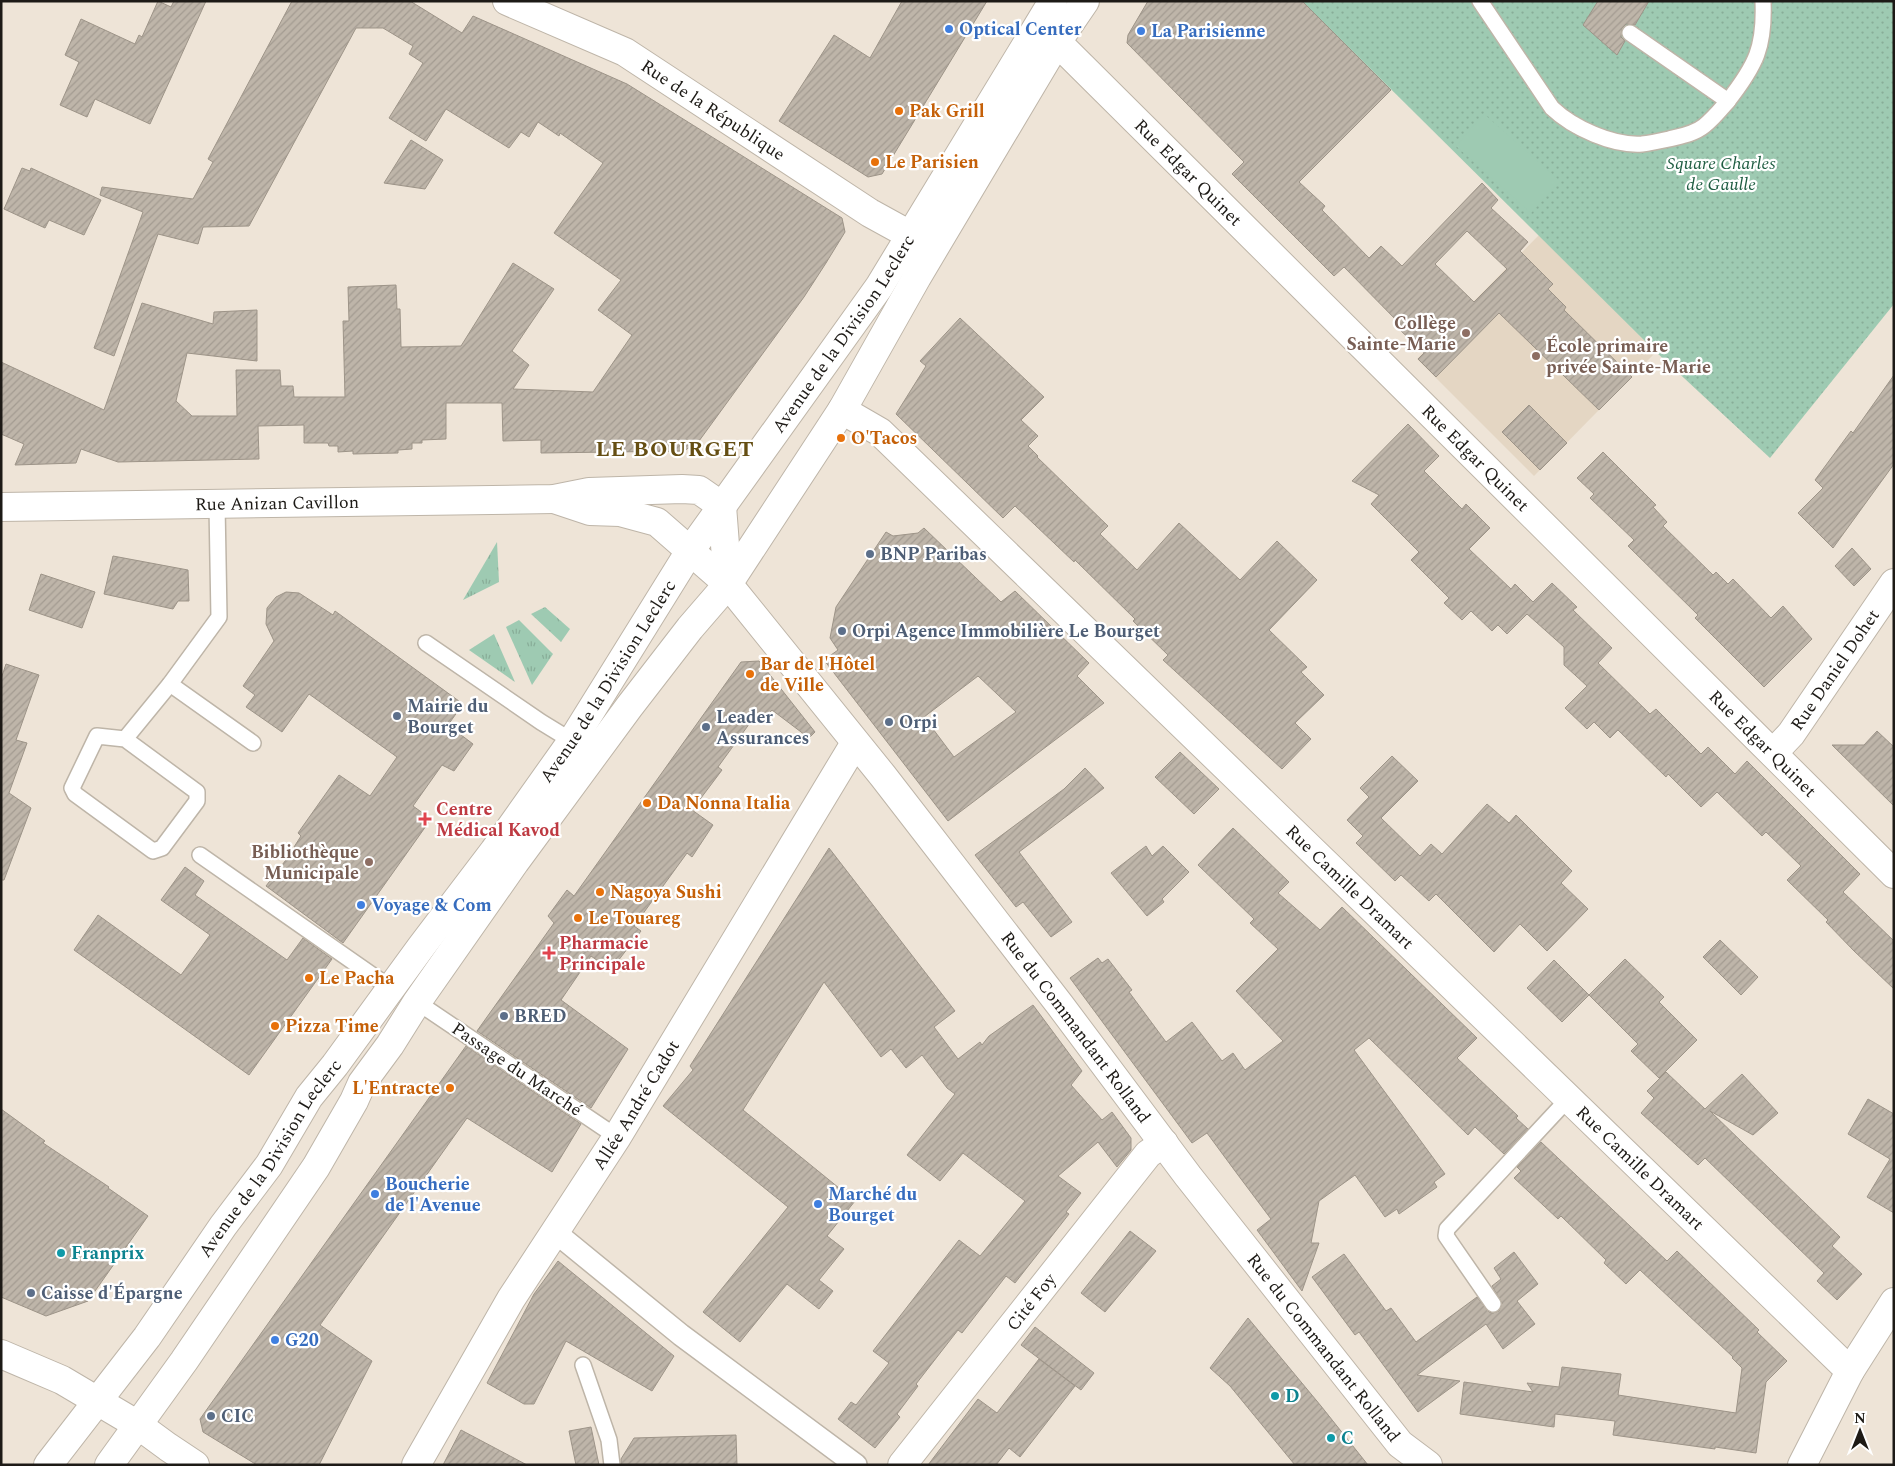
<svg xmlns="http://www.w3.org/2000/svg" width="1895" height="1466" font-family="Spectral,serif">
	<defs>
		<pattern id="grass-tufts" width="24" height="20" patternUnits="userSpaceOnUse" patternTransform="scale(1.25)"><rect width="24" height="20" fill="#9ecab2"/><path d="M3 7l-1-3M5 7V3M7 7l1-3M15 17l-1-3M17 17v-4M19 17l1-3" fill="none" stroke="#88ad98"/></pattern>
		<pattern id="park-dots" width="8" height="8" patternUnits="userSpaceOnUse" patternTransform="scale(1.25)"><rect width="8" height="8" fill="#9ecab2"/><path d="M2 2h.1M6 6h.1" fill="none" stroke="#88ad98" stroke-width="1.8" stroke-linecap="round"/></pattern>
		<pattern id="building-hatch" width="6" height="6" patternUnits="userSpaceOnUse" patternTransform="scale(1.25)"><rect width="6" height="6" fill="#beb5a9"/><path d="M-1 1l2-2M0 6l6-6M5 7l2-2" fill="none" stroke="#a39b91"/></pattern>
	</defs>
	<rect width="100%" height="100%" fill="#eee4d7"/>
	<polygon fill="#e4d6c3" points="1539,235 1656,352 1534,476 1417,359"/>
	<g fill="url(#grass-tufts)">
		<polygon points="497,542 499,582 463,600"/>
		<polygon points="545,607 570,629 561,642 531,614"/>
		<polygon points="519,620 553,654 532,685 506,627"/>
		<polygon points="494,634 515,682 469,650"/>
	</g>
	<polygon fill="url(#park-dots)" points="1302,1 1894,1 1894,304 1770,458 1656,352"/>
	<polygon fill="#9ecab2" points="1484,114 1560,181 1531,213 1456,146"/>
	<g fill="url(#building-hatch)" stroke="#9d9488" fill-rule="evenodd">
		<polygon points="158,1 171,7 174,1 206,1 150,124 95,99 87,117 60,105 79,62 65,55 81,19 135,44 139,35 142,37"/>
		<polygon points="292,1 410,1 462,33 473,16 627,84 842,218 845,232 826,263 804,297 699,441 684,451 541,453 541,440 503,441 502,403 446,403 446,439 422,440 422,443 412,443 412,449 398,450 398,453 353,454 353,451 338,452 338,446 329,446 328,443 304,443 304,425 258,426 259,459 118,462 81,449 76,463 15,465 24,444 1,434 1,362 104,410 142,303 213,324 214,312 257,310 257,361 187,353 176,401 192,416 237,416 236,370 280,370 281,386 293,386 294,397 345,397 343,321 349,321 348,287 396,285 397,309 400,309 401,347 461,346 513,263 554,289 512,351 529,365 513,389 593,392 632,335 598,310 621,280 554,233 603,163 560,133 559,136 538,122 529,137 521,132 509,148 446,109 426,141 389,118 423,63 409,54 413,46 383,28 356,28 249,226 203,227 198,244 158,234 114,356 94,348 143,212 100,195 102,187 193,199 213,162 208,159"/>
		<polygon points="902,1 987,1 882,174 868,177 779,121 834,35 870,58"/>
		<path d="M 1148,1 L 1302,1 L 1391,90 L 1299,182 L 1325,206 L 1322,210 L 1369,258 L 1381,246 L 1402,266 L 1482,183 L 1498,200 L 1491,208 L 1528,242 L 1520,251 L 1553,284 L 1548,289 L 1566,307 L 1564,310 L 1632,377 L 1599,410 L 1499,313 L 1436,377 L 1418,359 L 1424,353 L 1398,328 L 1401,325 L 1344,267 L 1334,276 L 1232,174 L 1244,162 L 1127,43 L 1128,35 ZM 1467,231 L 1507,269 L 1474,302 L 1435,264 Z"/>
		<polygon points="1598,1 1649,1 1635,25 1626,24 1622,28 1621,37 1625,41 1617,55 1583,25"/>
		<polygon points="411,140 443,160 425,189 384,183"/>
		<polygon points="22,168 30,171 31,168 101,200 84,235 49,220 45,228 4,209"/>
		<polygon points="960,318 1044,397 1021,420 1038,436 1028,446 1038,456 1037,457 1108,526 1100,534 1137,570 1179,523 1240,580 1277,541 1317,580 1269,630 1307,667 1301,672 1324,695 1295,723 1311,739 1282,769 1163,660 1168,655 1133,621 1135,619 1075,560 1074,562 1015,506 1003,518 896,414 926,366 920,361"/>
		<polygon points="1894,375 1894,464 1833,548 1798,513 1823,488 1815,480 1851,431 1853,433"/>
		<polygon points="1529,405 1567,443 1540,470 1502,432"/>
		<polygon points="1408,424 1439,456 1424,471 1462,509 1466,504 1490,528 1469,549 1511,589 1515,584 1533,602 1552,583 1577,607 1573,610 1612,648 1598,663 1650,714 1656,709 1701,754 1708,747 1735,774 1747,761 1860,874 1843,892 1894,941 1894,989 1854,951 1826,922 1828,920 1787,880 1801,866 1766,832 1762,836 1717,792 1701,807 1668,774 1666,777 1618,730 1610,738 1594,722 1587,729 1565,708 1587,686 1564,665 1564,647 1527,614 1507,634 1498,625 1492,631 1471,611 1462,620 1444,603 1449,598 1411,560 1419,552 1371,504 1379,495 1352,481"/>
		<polygon points="1603,452 1656,505 1653,507 1667,522 1663,526 1713,575 1716,572 1728,584 1733,579 1771,618 1783,606 1812,639 1764,687 1695,618 1698,615 1628,546 1634,540 1590,498 1594,494 1577,478"/>
		<path d="M 924,528 L 1001,602 L 1015,591 L 1089,663 L 1077,676 L 1104,703 L 948,821 L 824,660 L 838,650 L 830,638 L 836,607 L 886,532 L 893,536 L 918,533 ZM 978,676 L 1016,712 L 954,757 L 924,717 Z"/>
		<polygon points="1852,548 1871,569 1854,586 1835,566"/>
		<polygon points="113,556 188,570 189,601 178,601 173,609 104,594"/>
		<polygon points="41,574 95,592 82,628 29,610"/>
		<polygon points="286,592 299,593 333,615 335,611 463,704 448,725 473,744 454,771 442,765 413,806 431,819 343,943 266,886 295,848 294,847 301,836 298,833 339,775 370,796 397,757 309,694 282,732 246,707 255,695 243,686 274,641 266,624 267,608 276,597"/>
		<polygon points="759,661 815,732 809,738 772,710 762,721 755,716 718,767 722,770 692,810 713,825 692,857 687,853 634,926 641,931 611,970 591,956 561,1000 628,1049 591,1108 477,1031 554,923 548,916 567,890 574,896 741,662"/>
		<polygon points="6,664 39,675 16,740 27,743 9,793 31,808 4,880 1,880 1,679"/>
		<polygon points="1877,731 1894,747 1894,806 1832,745 1864,745"/>
		<polygon points="1180,752 1219,789 1194,814 1155,777"/>
		<polygon points="1392,756 1418,781 1381,818 1420,856 1431,844 1442,854 1487,804 1509,823 1516,815 1572,871 1561,883 1588,909 1547,951 1520,924 1494,952 1436,894 1429,901 1401,875 1395,881 1356,843 1363,836 1347,820 1369,797 1360,788"/>
		<polygon points="1085,768 1104,788 1019,852 1072,922 1051,937 1023,902 1016,907 975,855 1064,789"/>
		<polygon points="1233,828 1289,882 1278,893 1320,930 1342,907 1477,1038 1457,1058 1518,1116 1516,1118 1528,1129 1504,1154 1475,1127 1468,1135 1369,1038 1354,1050 1445,1174 1434,1182 1437,1187 1399,1214 1397,1209 1385,1217 1355,1175 1319,1201 1311,1243 1319,1243 1302,1291 1257,1230 1271,1219 1238,1175 1207,1133 1192,1143 1070,978 1098,958 1102,963 1108,959 1132,990 1129,992 1166,1042 1192,1022 1222,1061 1233,1053 1245,1070 1283,1041 1236,991 1278,949 1250,923 1254,919 1198,865"/>
		<polygon points="1146,846 1152,856 1163,846 1189,872 1162,899 1164,902 1147,916 1111,873"/>
		<polygon points="829,848 955,1011 934,1027 958,1059 980,1042 982,1045 989,1036 1033,1005 1082,1071 1071,1085 1102,1120 1112,1112 1131,1138 1131,1150 1117,1167 1098,1142 1058,1176 1081,1193 1066,1212 1069,1214 1015,1283 1006,1276 962,1333 958,1330 916,1384 918,1386 897,1414 900,1417 875,1448 838,1419 851,1402 856,1405 889,1363 873,1351 959,1240 980,1256 1025,1201 963,1153 940,1181 907,1155 955,1094 947,1088 922,1055 906,1068 891,1049 881,1057 824,982 743,1110 855,1201 827,1236 844,1249 819,1280 833,1291 819,1309 787,1284 740,1342 703,1312 788,1207 663,1106 693,1070 690,1066"/>
		<polygon points="185,867 204,881 195,895 287,960 303,938 332,959 249,1075 74,950 98,915 181,975 210,935 161,900"/>
		<polygon points="1720,940 1758,977 1741,995 1703,957"/>
		<polygon points="1625,959 1664,997 1659,1002 1697,1040 1659,1078 1631,1051 1638,1044 1589,995 1562,1022 1527,988 1554,960 1589,995"/>
		<polygon points="466,1046 581,1124 552,1172 467,1118 320,1325 372,1361 319,1465 257,1465 203,1432 200,1419"/>
		<polygon points="1666,1072 1705,1109 1742,1074 1778,1113 1753,1135 1710,1111 1840,1237 1832,1246 1862,1274 1837,1300 1817,1281 1824,1273 1705,1158 1698,1165 1641,1113 1654,1098 1647,1091"/>
		<polygon points="1868,1099 1894,1114 1894,1213 1867,1197 1890,1159 1848,1134"/>
		<polygon points="1,1109 45,1141 43,1143 109,1187 108,1188 148,1216 88,1301 46,1316 1,1297"/>
		<polygon points="1541,1142 1667,1261 1677,1251 1759,1330 1757,1332 1787,1361 1766,1382 1756,1453 1715,1447 1715,1449 1613,1435 1615,1421 1555,1414 1554,1427 1460,1414 1464,1382 1533,1392 1527,1383 1559,1387 1562,1367 1621,1374 1618,1395 1736,1413 1742,1368 1732,1358 1733,1357 1640,1270 1626,1284 1604,1263 1606,1260 1561,1216 1558,1219 1514,1178 1521,1171 1517,1167"/>
		<polygon points="1130,1231 1156,1251 1105,1312 1081,1293"/>
		<polygon points="1514,1252 1538,1284 1517,1301 1535,1324 1503,1349 1486,1324 1417,1375 1460,1381 1418,1412 1359,1332 1355,1335 1312,1277 1344,1254 1386,1311 1391,1308 1416,1342 1477,1297 1489,1312 1493,1313 1499,1311 1502,1303 1492,1286 1501,1279 1494,1268"/>
		<polygon points="558,1261 674,1356 652,1391 566,1341 534,1404 524,1404 487,1383 534,1294"/>
		<polygon points="1248,1318 1321,1406 1368,1465 1295,1465 1230,1386 1210,1368"/>
		<polygon points="1035,1327 1094,1373 1081,1390 1021,1345"/>
		<polygon points="1039,1359 1075,1386 1020,1457 1009,1448 996,1465 928,1465 978,1399 997,1413"/>
		<polygon points="591,1427 599,1465 576,1465 569,1431"/>
		<polygon points="461,1430 527,1465 443,1465"/>
		<polygon points="736,1435 737,1465 621,1465 621,1459 634,1438"/>
	</g>
	<g fill="none" stroke-linecap="round" stroke-linejoin="round">
		<g stroke="#beb5a8" stroke-width="18">
			<g id="service">
				<path d="M 1480,1 L 1552,108 C 1573,128 1613,146 1642,144 C 1651,143 1660,141 1669,139 C 1681,136 1694,134 1704,126 C 1713,119 1721,109 1728,101"/>
				<path d="M 1630,33 L 1728,101 C 1756,65 1765,47 1763,1"/>
				<polyline points="426,643 541,722 572,741"/>
				<polyline points="170,684 253,743"/>
				<polygon points="97,736 125,739 197,792 197,801 162,848 153,851 75,794 72,788"/>
				<polyline points="125,739 170,684 219,617 217,505"/>
				<polyline points="200,855 392,989"/>
				<polyline points="417,1002 617,1137"/>
				<polyline points="1493,1304 1446,1236 1447,1229 1568,1099"/>
				<polyline points="583,1365 609,1440 612,1465"/>
			</g>
		</g>
		<g stroke="#beb5a8" stroke-width="24">
			<polyline id="pedestrian" points="555,1232 681,1335 856,1465"/>
		</g>
		<g stroke="#beb5a8" stroke-width="30">
			<g id="minor">
				<path id="s1" d="M 507,1 L 625,52 L 870,213 L 910,235"/>
				<path id="s2" d="M 1057,42 L 1894,874"/>
				<path id="s3" d="M 842,410 L 880,432 L 1850,1371"/>
				<path id="s4" d="M 1773,753 L 1791,734 L 1894,583"/>
				<path id="s5" d="M 416,1465 L 511,1299 L 617,1137 L 855,743"/>
				<path id="s6" d="M 902,1465 L 1148,1154 L 1164,1143"/>
				<polyline points="1802,1465 1850,1371 1894,1302"/>
			</g>
		</g>
		<g stroke="#beb5a8" stroke-width="30">
			<g id="tertiary">
				<path id="s7" d="M 554,499 L 590,511 L 620,512 L 657,522 L 728,584 L 883,776 L 1060,1005 L 1188,1176 L 1400,1444 L 1428,1465"/>
				<path id="s8" d="M 1,507 L 554,499 L 589,492 L 682,489 L 699,490 L 722,506 L 728,584"/>
			</g>
		</g>
		<g stroke="#beb5a8" stroke-width="30">
			<polyline id="secondary" points="1,1354 62,1380 138,1425"/>
		</g>
		<g stroke="#beb5a8" stroke-width="30">
			<g id="primary">
				<polyline points="138,1425 168,1447 195,1465"/>
				<path id="s9" d="M 48,1465 L 147,1337 L 223,1226 L 269,1165 L 309,1097 L 335,1065 L 421,947 L 494,851 L 572,741 L 690,551 L 879,287 L 1053,1"/>
				<polyline points="109,1465 184,1361 316,1167 354,1101 362,1083 390,1045 417,1002 515,862 629,707 690,628 728,584 842,410 917,277 1057,42 1085,1"/>
			</g>
		</g>
		<use href="#service" stroke="#fff" stroke-width="15"/>
		<use href="#pedestrian" stroke="#fff" stroke-width="21"/>
		<use href="#minor" stroke="#fff" stroke-width="28"/>
		<use href="#tertiary" stroke="#fff" stroke-width="28"/>
		<use href="#secondary" stroke="#fff" stroke-width="28"/>
		<use href="#primary" stroke="#fff" stroke-width="28"/>
	</g>
	<g fill="#3f7fe0" stroke="#fff" stroke-width="2">
		<circle cx="949" cy="29" r="5"/>
		<circle cx="1141" cy="31" r="5"/>
		<circle cx="361" cy="905" r="5"/>
		<circle cx="375" cy="1194" r="5"/>
		<circle cx="818" cy="1204" r="5"/>
		<circle cx="275" cy="1340" r="5"/>
	</g>
	<g fill="#e8710a" stroke="#fff" stroke-width="2">
		<circle cx="899" cy="111" r="5"/>
		<circle cx="875" cy="162" r="5"/>
		<circle cx="841" cy="438" r="5"/>
		<circle cx="750" cy="674" r="5"/>
		<circle cx="647" cy="803" r="5"/>
		<circle cx="600" cy="892" r="5"/>
		<circle cx="578" cy="918" r="5"/>
		<circle cx="309" cy="978" r="5"/>
		<circle cx="275" cy="1026" r="5"/>
		<circle cx="450" cy="1088" r="5"/>
	</g>
	<g fill="#8d6e63" stroke="#fff" stroke-width="2">
		<circle cx="1466" cy="333" r="5"/>
		<circle cx="1536" cy="356" r="5"/>
		<circle cx="369" cy="862" r="5"/>
	</g>
	<g fill="#5c6f8a" stroke="#fff" stroke-width="2">
		<circle cx="870" cy="554" r="5"/>
		<circle cx="842" cy="631" r="5"/>
		<circle cx="397" cy="716" r="5"/>
		<circle cx="889" cy="722" r="5"/>
		<circle cx="706" cy="727" r="5"/>
		<circle cx="504" cy="1016" r="5"/>
		<circle cx="31" cy="1293" r="5"/>
		<circle cx="211" cy="1416" r="5"/>
	</g>
	<g fill="#e0444e" stroke="#fff" stroke-width="2">
		<path d="M422.5 811.5h5v5h5v5h-5v5h-5v-5h-5v-5h5z"/>
		<path d="M546.5 945.5h5v5h5v5h-5v5h-5v-5h-5v-5h5z"/>
	</g>
	<g fill="#0f9aa8" stroke="#fff" stroke-width="2">
		<circle cx="61" cy="1253" r="5"/>
		<circle cx="1275" cy="1396" r="5"/>
		<circle cx="1331" cy="1438" r="5"/>
	</g>
	<g text-anchor="middle" stroke-width="4.5" stroke-linejoin="round" paint-order="stroke">
		<g font-size="18" font-weight="bold" fill="#366cbe" stroke="#fff" text-anchor="start">
			<text x="959" y="35">Optical Center</text>
			<text x="1151" y="37">La Parisienne</text>
			<text x="371" y="911">Voyage &amp; Com</text>
			<text x="385" y="1190">Boucherie<tspan x="385" dy="21">de l'Avenue</tspan></text>
			<text x="828" y="1200">Marché du<tspan x="828" dy="21">Bourget</tspan></text>
			<text x="285" y="1346">G20</text>
		</g>
		<g font-size="18" fill="#1d1a16" stroke="#fff">
			<text dy="6" stroke="none"><textPath href="#s1" startOffset="234">Rue de la République</textPath></text>
			<text dy="6" stroke="none"><textPath href="#s2" startOffset="185">Rue Edgar Quinet</textPath></text>
			<text dy="6" stroke="none"><textPath href="#s9" startOffset="1384">Avenue de la Division Leclerc</textPath></text>
			<text dy="6" stroke="none"><textPath href="#s2" startOffset="590">Rue Edgar Quinet</textPath></text>
			<text dy="6" stroke="none"><textPath href="#s8" startOffset="276">Rue Anizan Cavillon</textPath></text>
			<text dy="6" stroke="none"><textPath href="#s4" startOffset="104">Rue Daniel Dohet</textPath></text>
			<text dy="6" stroke="none"><textPath href="#s9" startOffset="964">Avenue de la Division Leclerc</textPath></text>
			<text dy="6" stroke="none"><textPath href="#s2" startOffset="995">Rue Edgar Quinet</textPath></text>
			<text dy="6" stroke="none"><textPath href="#s3" startOffset="698">Rue Camille Dramart</textPath></text>
			<text dy="6" stroke="none"><textPath href="#s7" startOffset="764">Rue du Commandant Rolland</textPath></text>
			<text transform="translate(517 1069) rotate(34)" y="6">Passage du Marché</text>
			<text dy="6" stroke="none"><textPath href="#s5" startOffset="422">Allée André Cadot</textPath></text>
			<text dy="6" stroke="none"><textPath href="#s9" startOffset="379">Avenue de la Division Leclerc</textPath></text>
			<text dy="6" stroke="none"><textPath href="#s3" startOffset="1102">Rue Camille Dramart</textPath></text>
			<text dy="6" stroke="none"><textPath href="#s6" startOffset="208">Cité Foy</textPath></text>
			<text dy="6" stroke="none"><textPath href="#s7" startOffset="1169">Rue du Commandant Rolland</textPath></text>
		</g>
		<g font-size="18" font-weight="bold" fill="#c56008" stroke="#fff" text-anchor="start">
			<text x="909" y="117">Pak Grill</text>
			<text x="885" y="168">Le Parisien</text>
			<text x="851" y="444">O'Tacos</text>
			<text x="760" y="670">Bar de l'Hôtel<tspan x="760" dy="21">de Ville</tspan></text>
			<text x="657" y="809">Da Nonna Italia</text>
			<text x="610" y="898">Nagoya Sushi</text>
			<text x="588" y="924">Le Touareg</text>
			<text x="319" y="984">Le Pacha</text>
			<text x="285" y="1032">Pizza Time</text>
			<text x="440" y="1094" text-anchor="end">L'Entracte</text>
		</g>
		<g font-size="18" font-style="italic" fill="#1f5d42" stroke="#fff">
			<text x="1721" y="169">Square Charles<tspan x="1721" dy="21">de Gaulle</tspan></text>
		</g>
		<g font-size="18" font-weight="bold" fill="#785e54" stroke="#fff" text-anchor="end">
			<text x="1456" y="329">Collège<tspan x="1456" dy="21">Sainte-Marie</tspan></text>
			<text x="1546" y="352" text-anchor="start">École primaire<tspan x="1546" dy="21">privée Sainte-Marie</tspan></text>
			<text x="359" y="858">Bibliothèque<tspan x="359" dy="21">Municipale</tspan></text>
		</g>
		<g font-size="18" font-weight="bold" fill="#4e5e75" stroke="#fff" text-anchor="start">
			<text x="880" y="560">BNP Paribas</text>
			<text x="852" y="637">Orpi Agence Immobilière Le Bourget</text>
			<text x="407" y="712">Mairie du<tspan x="407" dy="21">Bourget</tspan></text>
			<text x="716" y="723">Leader<tspan x="716" dy="21">Assurances</tspan></text>
			<text x="899" y="728">Orpi</text>
			<text x="514" y="1022">BRED</text>
			<text x="41" y="1299">Caisse d'Épargne</text>
			<text x="221" y="1422">CIC</text>
		</g>
		<g font-size="18" font-weight="bold" fill="#be3a42" stroke="#fff" text-anchor="start">
			<text x="436" y="815">Centre<tspan x="436" dy="21">Médical Kavod</tspan></text>
			<text x="559" y="949">Pharmacie<tspan x="559" dy="21">Principale</tspan></text>
		</g>
		<g font-size="18" font-weight="bold" fill="#0d838f" stroke="#fff" text-anchor="start">
			<text x="71" y="1259">Franprix</text>
			<text x="1285" y="1402">D</text>
			<text x="1341" y="1444">C</text>
		</g>
		<g font-size="22" font-weight="bold" letter-spacing="1" fill="#654e13" stroke="#fff">
			<text x="675" y="456">LE BOURGET</text>
		</g>
	</g>
	<rect width="1895" height="1466" fill="none" stroke="#1d1a16" stroke-width="5"/>
	<g transform="translate(1860 1431)" stroke="#ffffff" stroke-width="4" paint-order="stroke">
	<path d="M0-4L9 19L0 12L-9 19Z" fill="#1d1a16"/>
	<text y="-8" font-size="14" font-weight="bold" text-anchor="middle" fill="#1d1a16">N</text>
	</g>
</svg>
